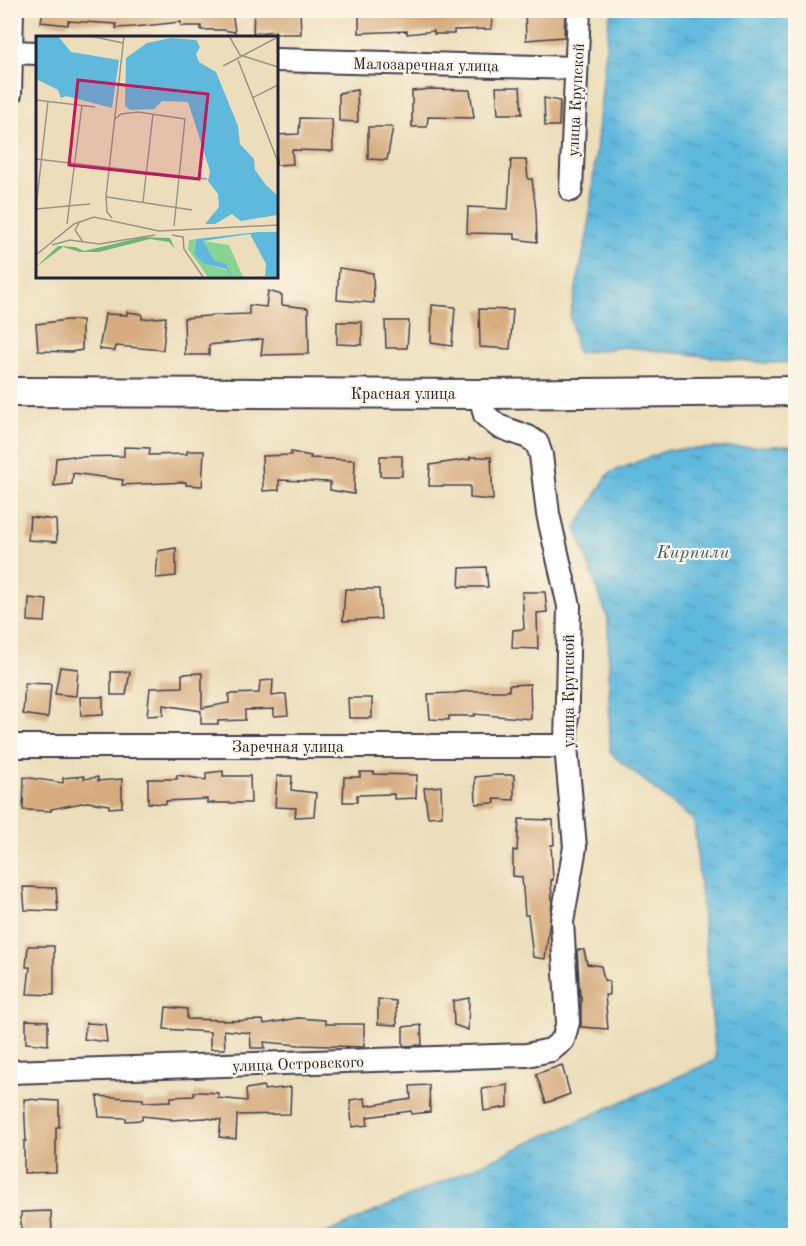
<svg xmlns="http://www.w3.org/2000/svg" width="806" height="1246" font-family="'Old Standard TT',serif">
	<defs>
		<pattern id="water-ripples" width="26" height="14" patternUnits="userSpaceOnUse" patternTransform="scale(1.5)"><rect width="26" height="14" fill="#5fb9dd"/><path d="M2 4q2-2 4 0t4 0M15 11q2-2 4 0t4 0" fill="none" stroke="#4e96b4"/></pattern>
	</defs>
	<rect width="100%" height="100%" fill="#fcf5e5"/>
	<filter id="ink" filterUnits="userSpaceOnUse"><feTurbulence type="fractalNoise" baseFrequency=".0167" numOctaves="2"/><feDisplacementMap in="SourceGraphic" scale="12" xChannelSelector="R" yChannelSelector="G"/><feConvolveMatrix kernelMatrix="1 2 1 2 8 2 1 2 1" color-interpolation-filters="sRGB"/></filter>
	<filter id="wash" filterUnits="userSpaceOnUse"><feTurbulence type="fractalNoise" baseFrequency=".008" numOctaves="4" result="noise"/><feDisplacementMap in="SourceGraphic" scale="24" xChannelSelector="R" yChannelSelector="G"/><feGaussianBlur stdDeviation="1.35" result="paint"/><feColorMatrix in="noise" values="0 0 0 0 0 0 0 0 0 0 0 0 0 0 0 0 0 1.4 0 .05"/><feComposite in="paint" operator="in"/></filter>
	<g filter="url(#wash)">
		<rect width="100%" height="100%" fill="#ecdeba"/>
		<g fill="url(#water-ripples)" stroke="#406e8c" stroke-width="1.5">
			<polygon points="613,11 795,11 795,362 766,363 624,347 577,353 570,316 588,232 609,19"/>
			<polygon points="795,445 795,1235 322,1235 716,1060 694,821 610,753 608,619 576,528 609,473 668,450"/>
		</g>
		<g id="blocks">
			<g fill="#d6ab7e">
				<polygon points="43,10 232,10 235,32 223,30 201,30 201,26 181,26 181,22 134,27 116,28 116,24 68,21 68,25 41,22"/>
				<polygon points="254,10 300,10 301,34 275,34 275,31 253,33"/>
				<polygon points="359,10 493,10 491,29 454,30 454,34 434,34 434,31 407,34 407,31 359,33"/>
				<polygon points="525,10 565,10 564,37 526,40"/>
				<polygon points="496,87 520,87 522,114 498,114"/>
				<polygon points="431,89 470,90 474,118 428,117 427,127 412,127 412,91"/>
				<polygon points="357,90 358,122 339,121 339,93"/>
				<polygon points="544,98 560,101 559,126 545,126"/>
				<polygon points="300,118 332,119 333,151 292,150 293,164 276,165 276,135 299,134"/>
				<polygon points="368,127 393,127 387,160 368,159"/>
				<polygon points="511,160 526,160 528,179 532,179 536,211 537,242 515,239 515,234 467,233 468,207 508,209"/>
				<polygon points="339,268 373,273 374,303 337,300"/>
				<polygon points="268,291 282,295 282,305 308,308 309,354 261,355 263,339 209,345 209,355 185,355 184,318 220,315 249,314 249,305 266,307"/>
				<polygon points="432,305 455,307 452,346 431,343"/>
				<polygon points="479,309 513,310 510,349 480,347"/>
				<polygon points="127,312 142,314 142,319 166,317 163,350 116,346 115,351 99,349 105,314 127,315"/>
				<polygon points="67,320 82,320 82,350 71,352 38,351 36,324"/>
				<polygon points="385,321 409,321 407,348 386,348"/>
				<polygon points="337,322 362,322 362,345 337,344"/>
				<polygon points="124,447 150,448 149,455 187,454 187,451 204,451 202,486 186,485 186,482 122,485 123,480 73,473 72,484 54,486 56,458 74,456 74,457 124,456"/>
				<polygon points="291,452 311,456 310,458 355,460 354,494 330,490 330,482 279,480 279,490 263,491 262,456 291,455"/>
				<rect x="380" y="456" width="22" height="20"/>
				<polygon points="470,457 491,457 493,500 470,498 470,486 429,486 430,465 470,459"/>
				<polygon points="30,517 56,520 57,542 28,540"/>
				<polygon points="176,548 176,576 156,578 158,551"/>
				<polygon points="486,567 488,587 459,587 460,568"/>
				<polygon points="345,589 379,589 381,619 343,621"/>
				<polygon points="522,592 545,592 547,612 537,613 538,649 512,648 513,630 524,629"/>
				<polygon points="29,598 47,600 45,622 28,621"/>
				<polygon points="60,667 78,669 76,696 55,694"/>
				<polygon points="111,672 130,672 126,695 111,695"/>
				<polygon points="202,673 202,708 229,703 229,694 259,693 260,681 273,680 272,696 286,694 288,715 274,716 274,709 245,710 245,720 218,721 218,724 201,724 201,711 163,705 163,715 147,716 150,688 182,687 182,674"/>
				<polygon points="25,683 51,684 48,718 23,714"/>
				<polygon points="530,684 531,719 474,714 474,716 449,716 449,720 430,719 428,694 454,693 469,691 509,691 509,685"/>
				<polygon points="80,697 103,697 103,715 81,716"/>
				<polygon points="348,698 372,698 372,718 349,718"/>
				<polygon points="223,771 223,776 250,776 251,803 207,803 207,799 166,801 166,804 148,803 148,779 177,779 177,775 206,780 206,773"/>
				<polygon points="360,772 374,772 374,774 417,775 416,798 394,799 394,794 357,795 357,802 343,802 344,777 360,777"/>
				<polygon points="496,775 514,775 514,800 494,799 495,803 476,804 475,777"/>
				<polygon points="84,776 84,779 98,777 98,781 122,779 122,807 109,808 109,805 87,802 51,809 51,811 23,810 24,777 63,783 63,778"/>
				<polygon points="277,776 292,776 291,790 316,793 314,816 295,817 296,808 275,807"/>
				<polygon points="441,786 442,816 428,817 424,788"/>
				<polygon points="519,819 553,820 554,845 551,845 553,880 551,880 552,903 545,959 533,957 528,915 525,915 522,877 513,876 513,850 517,851"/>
				<polygon points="23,887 56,888 58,911 25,910"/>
				<polygon points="28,946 54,946 54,995 27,994 30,967 26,967"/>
				<polygon points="577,950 584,950 587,964 601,966 604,980 609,981 609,995 605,995 608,1029 581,1027 581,996 580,996"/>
				<polygon points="469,998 468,1030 454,1025 453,1001"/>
				<polygon points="378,999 396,1001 397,1025 378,1024"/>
				<polygon points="166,1007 187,1009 187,1019 223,1020 223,1021 263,1020 264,1024 298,1018 325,1020 326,1024 364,1024 364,1047 299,1045 264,1042 265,1048 251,1048 250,1033 224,1030 225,1049 210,1049 210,1032 164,1029"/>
				<polygon points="26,1020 48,1021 48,1045 26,1043"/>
				<polygon points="86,1023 105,1024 107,1042 84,1039"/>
				<polygon points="421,1025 422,1045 403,1046 403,1027"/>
				<polygon points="562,1065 570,1094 546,1103 536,1074"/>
				<polygon points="429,1085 430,1112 412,1114 411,1111 367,1117 368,1125 352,1127 350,1100 365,1098 366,1106 411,1099 410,1086"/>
				<polygon points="508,1085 508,1107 484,1111 482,1089"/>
				<polygon points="264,1086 264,1090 291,1087 290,1114 237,1115 236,1139 219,1137 221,1120 205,1118 171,1120 171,1119 142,1116 142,1120 126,1121 126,1118 99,1117 97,1096 143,1099 143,1102 171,1101 171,1097 194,1096 194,1092 202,1092 218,1093 218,1098 247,1101 246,1089"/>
				<polygon points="24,1099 59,1101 59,1127 56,1127 56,1172 24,1173 24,1141 26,1141"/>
				<polygon points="51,1211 52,1231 21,1231 21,1212"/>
			</g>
		</g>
	</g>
	<g filter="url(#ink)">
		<use href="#blocks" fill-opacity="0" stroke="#403e4e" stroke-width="1.5"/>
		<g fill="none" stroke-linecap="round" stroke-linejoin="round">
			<g stroke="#403e4e" stroke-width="26">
				<g id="minor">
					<polyline points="10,52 38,53"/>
					<polyline points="276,60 576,68"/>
					<polyline points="10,94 12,10"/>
					<polyline points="571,190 579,10"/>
					<polyline points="10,746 566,746"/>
					<polyline points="10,1072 527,1055 551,1050 563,1040 568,1022 562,922 575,847 566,746 569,606 548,514 541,455 537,443 528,437 498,426 485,415 480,394"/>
				</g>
			</g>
			<g stroke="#403e4e" stroke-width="32">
				<polyline id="major" points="10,392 480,394 796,391"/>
			</g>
			<use href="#minor" stroke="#fff" stroke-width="22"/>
			<use href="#major" stroke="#fff" stroke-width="28"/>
		</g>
	</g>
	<g text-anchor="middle" stroke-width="4.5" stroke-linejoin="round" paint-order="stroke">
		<g font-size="16" fill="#22223b" stroke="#fcf5e5">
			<text transform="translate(426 64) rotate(1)" y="6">Малозаречная улица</text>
			<text transform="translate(575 100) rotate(-87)" y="6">улица Крупской</text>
			<text x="403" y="399">Красная улица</text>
			<text transform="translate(568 691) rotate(-90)" y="6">улица Крупской</text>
			<text x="288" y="752">Заречная улица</text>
			<text transform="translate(298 1063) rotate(-2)" y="6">улица Островского</text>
		</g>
		<g font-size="18" font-style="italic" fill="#375774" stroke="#fcf5e5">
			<text x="693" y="558">Кирпили</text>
		</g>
	</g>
	<g transform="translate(36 36)">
		<rect width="242" height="242" fill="#ecdeba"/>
		<path d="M 107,201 L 134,202 L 139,213 L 133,206 L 114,203 L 63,216 L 44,216 L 27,211 L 0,231 L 22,210 L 39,211 L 48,215 Z" fill="#6cb67c"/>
		<path d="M 160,203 L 158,218 L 168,228 L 194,235 L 179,225 L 167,205 L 193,209 L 207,241 L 172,241 L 152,213 L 153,204 Z" fill="#86d492"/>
		<path d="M 0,0 L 22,0 L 35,16 L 83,24 L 76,72 L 30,60 L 25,62 L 22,54 L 0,43 ZM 135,2 L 160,4 L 164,11 L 160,18 L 163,26 L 180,36 L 202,90 L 204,108 L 218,123 L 219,134 L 230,149 L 241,159 L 241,179 L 205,185 L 196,178 L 179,188 L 169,188 L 183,171 L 182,158 L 172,145 L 174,135 L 152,66 L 126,65 L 118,73 L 94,74 L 89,70 L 90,22 L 111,7 ZM 223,196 L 241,196 L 241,241 L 229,240 L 230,228 L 214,198 L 167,205 L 179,225 L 190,228 L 196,241 L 190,233 L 168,228 L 158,218 L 160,203 Z" fill="#5fb9dd"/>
		<path fill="none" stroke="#9b9387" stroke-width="1.5" d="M 54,0 L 87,7M 193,0 L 204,19 L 242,31M 202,24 L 242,126M 187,30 L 242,1M 216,62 L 242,49M 0,64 L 59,71M 79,83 L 85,78 L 102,76 L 149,83 L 138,190M 0,123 L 171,143M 71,161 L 156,174M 107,166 L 117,78M 0,172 L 12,65M 0,173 L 54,168M 76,182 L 71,176 L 70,161 L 88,0M 44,185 L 39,194 L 47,206M 31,188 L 46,69M 136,199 L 147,201 L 148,213 L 167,241M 16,209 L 34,204 L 63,208 L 119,199M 0,219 L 38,188 L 58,181 L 123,195 L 242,189"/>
		<path fill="#c2185b" fill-opacity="0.15" stroke="#c2185b" stroke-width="3" d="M 42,44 L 172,58 L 163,143 L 33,129 Z"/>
		<rect width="242" height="242" fill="none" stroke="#22223b" stroke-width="3"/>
	</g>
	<rect width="806" height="1246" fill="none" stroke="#fcf5e5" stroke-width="36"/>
</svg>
